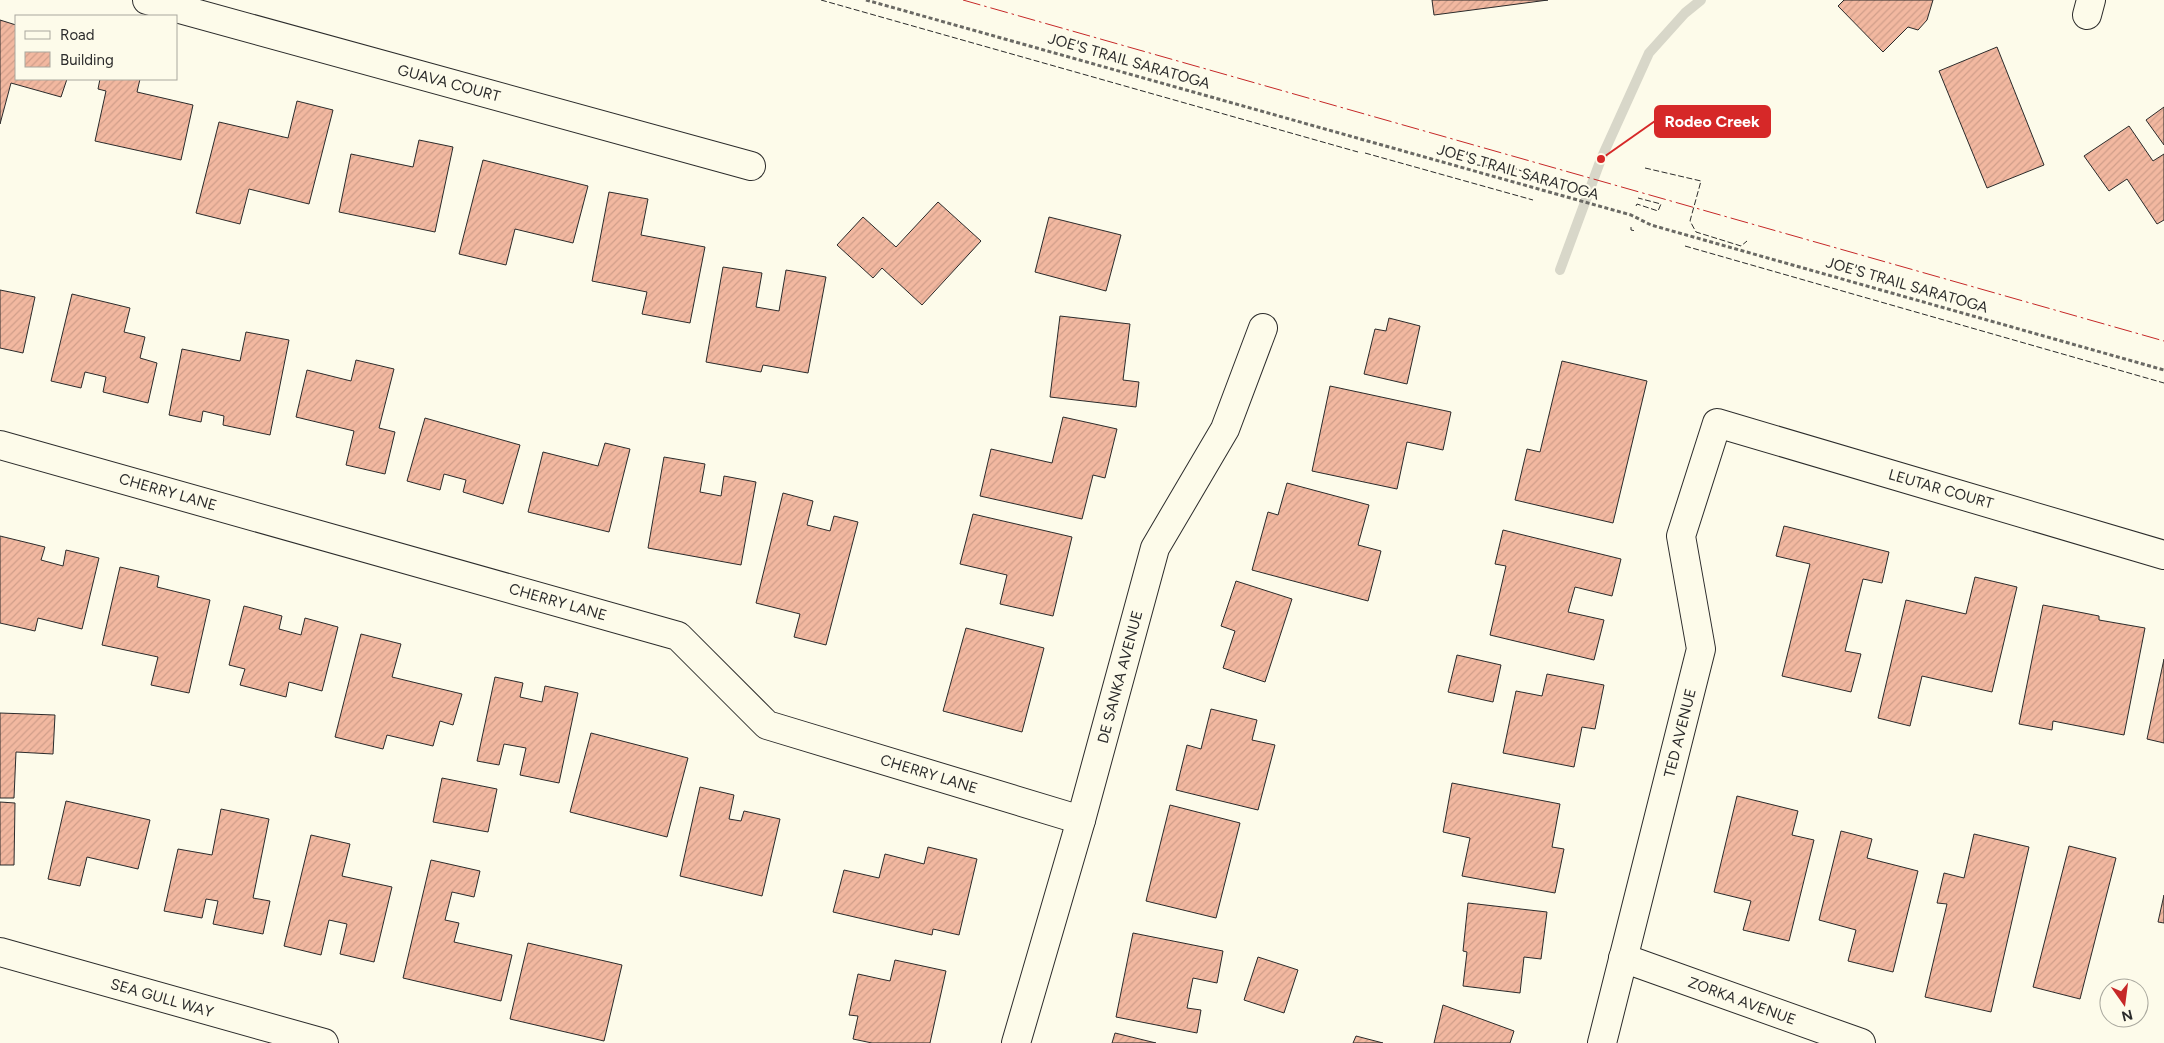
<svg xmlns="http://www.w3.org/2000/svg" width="2164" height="1043" font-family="Figtree,sans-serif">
	<defs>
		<pattern id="building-hatch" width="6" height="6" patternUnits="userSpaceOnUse" patternTransform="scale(1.25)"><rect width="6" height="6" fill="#f2b8a0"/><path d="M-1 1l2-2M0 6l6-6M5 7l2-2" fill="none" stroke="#d09e8a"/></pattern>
	</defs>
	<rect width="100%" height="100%" fill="#fdfbea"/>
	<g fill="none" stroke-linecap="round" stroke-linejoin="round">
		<polyline stroke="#d8d7c9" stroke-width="10" points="1560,270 1601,159 1649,53 1685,13 1701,0"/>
	</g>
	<g fill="url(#building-hatch)" stroke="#2b2b2b">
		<polygon points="1432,0 1548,0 1434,15"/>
		<polygon points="1844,0 1933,0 1927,20 1918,30 1908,27 1883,52 1838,6"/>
		<polygon points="0,20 16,25 16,79 67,79 61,97 11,83 0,124"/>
		<polygon points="1997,47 2044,165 1987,188 1939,71"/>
		<polygon points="100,79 140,79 137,92 193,105 181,160 95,141 106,91 98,89"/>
		<polygon points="297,101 333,110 309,204 249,189 240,224 196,213 219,122 288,138"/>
		<polygon points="2164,107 2164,145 2146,120"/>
		<polygon points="2129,126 2153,161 2164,154 2164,220 2157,224 2127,179 2109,191 2084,156"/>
		<polygon points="419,140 453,147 435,232 339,212 351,154 413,167"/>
		<polygon points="483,160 588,186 573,243 515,229 506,265 459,254"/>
		<polygon points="609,192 648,199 641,235 705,247 690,323 642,314 647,292 592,281"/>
		<polygon points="938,202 981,241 922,305 882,268 873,278 837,245 863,217 896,247"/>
		<polygon points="1049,217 1121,235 1106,291 1035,272"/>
		<polygon points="723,267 762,273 756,307 779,311 786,270 826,277 808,373 763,365 761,372 706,362"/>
		<polygon points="0,290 35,297 23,353 0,348"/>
		<polygon points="72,294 130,308 124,332 145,337 140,358 157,363 148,403 103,392 106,377 85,372 81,388 51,381"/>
		<polygon points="1060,316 1130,324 1123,380 1139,382 1136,407 1050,397"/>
		<polygon points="1389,318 1420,326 1407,384 1364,374 1375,329 1386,331"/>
		<polygon points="246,332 289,340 270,435 223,425 224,416 203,411 201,422 169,415 182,349 240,361"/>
		<polygon points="356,360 394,369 379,428 395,432 385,474 346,465 354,431 296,417 307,370 351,381"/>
		<polygon points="1562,361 1647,381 1613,523 1515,500 1527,449 1540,452"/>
		<polygon points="1330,386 1451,412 1443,450 1407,442 1397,489 1312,471"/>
		<polygon points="1063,417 1117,429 1105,478 1093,475 1082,519 980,496 991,449 1052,463"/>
		<polygon points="425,418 520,445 503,504 463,492 466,480 444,474 440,490 407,481"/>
		<polygon points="605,443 630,449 609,532 528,512 543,452 598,466"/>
		<polygon points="664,457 705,464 700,492 721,496 724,476 756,482 741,565 648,548"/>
		<polygon points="1287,483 1369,505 1358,545 1381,551 1368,601 1252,570 1268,512 1278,515"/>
		<polygon points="783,493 813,501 807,525 830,531 834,516 858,522 826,645 794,637 800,614 756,603"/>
		<polygon points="973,514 1072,537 1053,616 1000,604 1007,575 960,564"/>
		<polygon points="1784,526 1889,552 1882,583 1863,579 1845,651 1861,654 1851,692 1782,676 1810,564 1776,556"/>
		<polygon points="1503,530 1621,559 1612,596 1575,587 1568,612 1604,620 1594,660 1490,635 1506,566 1495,564"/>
		<polygon points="0,536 45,547 41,560 63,566 66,550 99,558 82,629 38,618 35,631 0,623"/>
		<polygon points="120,567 159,576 157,587 210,600 189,693 151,685 158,657 102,645"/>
		<polygon points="1975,577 2017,587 1992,692 1922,676 1910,726 1878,718 1906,600 1966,614"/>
		<polygon points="1236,581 1292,599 1265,682 1223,668 1235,631 1221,626"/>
		<polygon points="2043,605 2099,616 2099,620 2145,628 2124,735 2053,721 2052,730 2019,724"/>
		<polygon points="244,606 282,616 279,629 301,635 305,618 338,627 322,691 289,682 286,697 240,685 245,669 229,665"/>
		<polygon points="966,628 1044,648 1022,732 943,711"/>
		<polygon points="361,634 401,644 392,677 462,694 453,725 440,721 433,746 387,735 383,749 335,737"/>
		<polygon points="1457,655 1501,665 1493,702 1448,692"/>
		<polygon points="2164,659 2164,743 2147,739"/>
		<polygon points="1547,674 1604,685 1595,729 1582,727 1574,767 1503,753 1516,691 1542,696"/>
		<polygon points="495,677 523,683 520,697 542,702 545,686 578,693 559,783 520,775 526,748 504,744 499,765 477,761"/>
		<polygon points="1211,709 1257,720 1252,740 1275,745 1258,810 1176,790 1187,745 1201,749"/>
		<polygon points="0,713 55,715 53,754 16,752 14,798 0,798"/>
		<polygon points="591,733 688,758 667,837 570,812"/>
		<polygon points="442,778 497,789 488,832 433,822"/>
		<polygon points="1452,783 1560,804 1552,847 1564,849 1555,893 1462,876 1470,838 1443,832"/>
		<polygon points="700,787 734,795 729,819 741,821 744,811 780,819 762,896 680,876"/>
		<polygon points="1737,796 1798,811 1792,835 1814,840 1789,941 1743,930 1751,901 1714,892"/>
		<polygon points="66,801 150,820 138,869 87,857 80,886 48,879"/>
		<polygon points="0,802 15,803 14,865 0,865"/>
		<polygon points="1170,805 1240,823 1216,918 1146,901"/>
		<polygon points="221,809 269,819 253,898 270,901 263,934 213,924 218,901 206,899 202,918 164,911 178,849 212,855"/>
		<polygon points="1841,831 1872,839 1867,858 1918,871 1893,972 1848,961 1856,930 1819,920"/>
		<polygon points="1974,834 2029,847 1991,1012 1925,997 1947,904 1937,903 1944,873 1964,878"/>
		<polygon points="311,835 350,844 342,876 392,887 374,962 340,954 347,924 329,920 321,955 284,946"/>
		<polygon points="2069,846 2116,858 2080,999 2033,987"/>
		<polygon points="928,847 977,859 959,935 933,929 932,935 833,912 844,870 879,878 885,854 924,864"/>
		<polygon points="431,860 480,871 474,897 452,892 445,920 459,923 454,942 512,955 501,1001 403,978"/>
		<polygon points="2164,895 2164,923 2158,922"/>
		<polygon points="1468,903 1547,912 1541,959 1524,957 1520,993 1463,986 1467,952 1463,951"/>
		<polygon points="1133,933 1223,951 1217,983 1193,978 1187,1008 1201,1010 1197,1033 1116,1017"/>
		<polygon points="528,943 622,965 604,1041 510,1019"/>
		<polygon points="1258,957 1298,970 1284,1013 1244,1000"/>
		<polygon points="895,960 946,971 930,1043 872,1043 853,1039 858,1016 849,1015 858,974 890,981"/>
		<polygon points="1443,1005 1514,1031 1510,1043 1434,1043"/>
		<polygon points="1115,1033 1156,1043 1112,1043"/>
		<polygon points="1356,1036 1383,1043 1353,1043"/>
	</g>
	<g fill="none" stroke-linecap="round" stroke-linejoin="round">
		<g stroke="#2b2b2b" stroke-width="30">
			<g id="minor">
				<polyline points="147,0 751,166"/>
				<polyline points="2087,15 2091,0"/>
				<polyline points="0,445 678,636 767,725 1081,820"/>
				<polyline points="0,952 324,1043"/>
				<polyline points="1623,958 1861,1043"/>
				<polyline points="1016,1043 1081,820 1155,548 1225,429 1263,328"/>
				<polyline points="1602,1043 1701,649 1681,536 1717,423 2164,555"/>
			</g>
		</g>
		<polyline stroke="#6a6964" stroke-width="3" stroke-dasharray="4 2.5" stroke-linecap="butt" points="866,0 1631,215 1651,225 2164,370"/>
		<use href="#minor" stroke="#fdfbea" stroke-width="28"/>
		<g stroke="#2b2b2b" stroke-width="1" stroke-dasharray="6 2.5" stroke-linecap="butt">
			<polyline points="821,0 1358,152"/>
			<polyline points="1365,153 1533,200"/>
			<polyline points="1477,165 1514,168 1539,178"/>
			<polyline points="1645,168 1701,181 1690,221 1696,232 1741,246 1747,241"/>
			<polyline points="1636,206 1637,204 1658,211 1661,204 1638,198"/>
			<polyline points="1631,227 1631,230 1636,231"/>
			<polyline points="1685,246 2164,383"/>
		</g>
		<polyline stroke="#c62828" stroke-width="1" stroke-dasharray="18 4 2.5 4" stroke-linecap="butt" points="963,0 2164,341"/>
	</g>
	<g text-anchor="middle" stroke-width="4" stroke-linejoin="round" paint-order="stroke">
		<g font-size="15" fill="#2b2b2b" stroke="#fdfbea">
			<text transform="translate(1129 61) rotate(16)" y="5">JOE'S TRAIL SARATOGA</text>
			<text transform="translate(449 83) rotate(15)" y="5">GUAVA COURT</text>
			<text transform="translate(1518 172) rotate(16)" y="5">JOE'S TRAIL SARATOGA</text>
			<text transform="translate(1907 285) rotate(16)" y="5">JOE'S TRAIL SARATOGA</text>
			<text transform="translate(1941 489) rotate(16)" y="5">LEUTAR COURT</text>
			<text transform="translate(168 492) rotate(16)" y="5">CHERRY LANE</text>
			<text transform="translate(558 602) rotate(16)" y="5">CHERRY LANE</text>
			<text transform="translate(1120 677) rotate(-75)" y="5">DE SANKA AVENUE</text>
			<text transform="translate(1680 733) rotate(-76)" y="5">TED AVENUE</text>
			<text transform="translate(929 774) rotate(17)" y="5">CHERRY LANE</text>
			<text transform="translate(162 998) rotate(16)" y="5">SEA GULL WAY</text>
			<text transform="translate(1742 1001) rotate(20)" y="5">ZORKA AVENUE</text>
		</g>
	</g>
	<path fill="none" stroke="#d62828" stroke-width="2" d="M1601 159L1655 121"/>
	<circle fill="#d62828" stroke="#fdfbea" stroke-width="2" cx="1601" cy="159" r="5"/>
	<rect fill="#d62828" stroke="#d62828" stroke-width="2" x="1655" y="106" width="115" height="31" rx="5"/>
	<g font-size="16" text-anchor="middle" font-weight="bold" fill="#fff">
		<text x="1712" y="127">Rodeo Creek</text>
	</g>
	<rect x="15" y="15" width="162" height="65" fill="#fdfbea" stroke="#a9a89e"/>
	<rect x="25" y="31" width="25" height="8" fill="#fdfbea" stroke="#a9a89e"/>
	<text x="60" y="40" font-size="15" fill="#2b2b2b">Road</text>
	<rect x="25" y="52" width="25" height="15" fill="url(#building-hatch)" stroke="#a9a89e"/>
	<text x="60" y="65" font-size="15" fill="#2b2b2b">Building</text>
	<g transform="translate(2124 1003) rotate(166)"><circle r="24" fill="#fdfbea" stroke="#a9a89e"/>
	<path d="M0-4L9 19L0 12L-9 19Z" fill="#c62828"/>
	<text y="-8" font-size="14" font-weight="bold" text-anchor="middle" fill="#2b2b2b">N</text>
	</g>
</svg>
